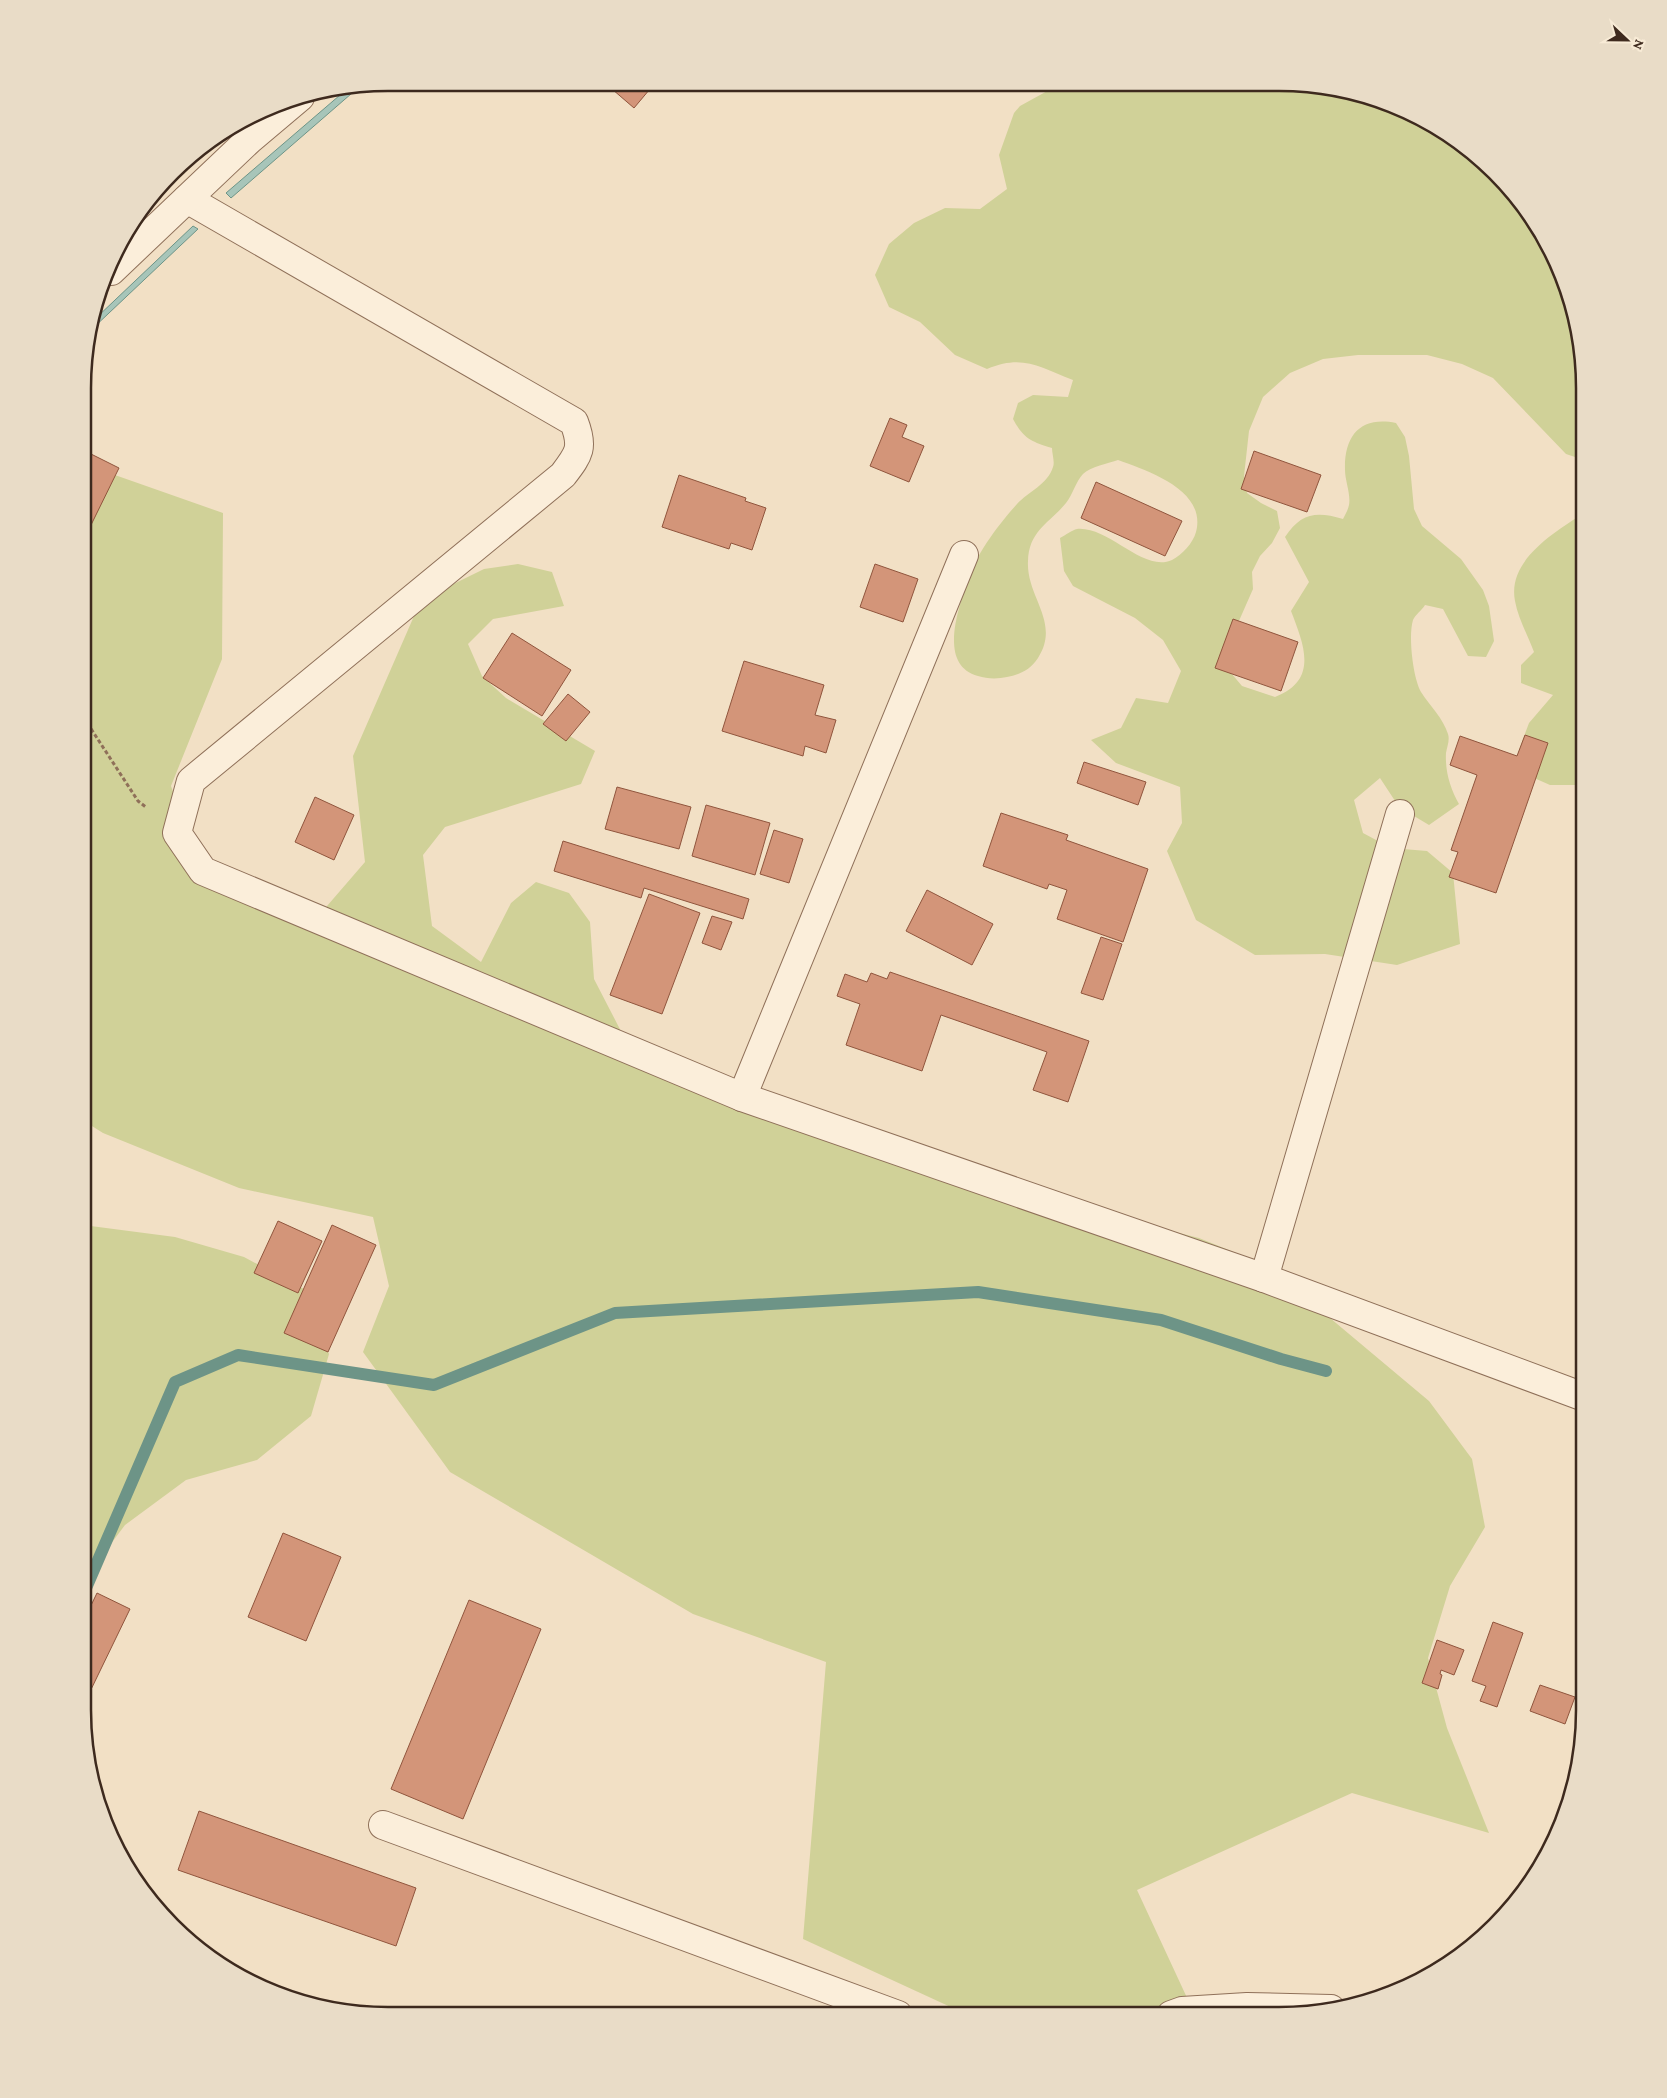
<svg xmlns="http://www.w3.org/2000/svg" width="1667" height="2098" font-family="'Crimson Pro',serif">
	<rect width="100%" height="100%" fill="#f2e0c5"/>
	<g fill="#d0d198">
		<path d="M 1060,84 L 1319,85 L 1396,106 L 1449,134 L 1508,186 L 1544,236 L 1574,309 L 1584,388 L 1584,460 L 1566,454 L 1493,378 L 1462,364 L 1427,355 L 1358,355 L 1323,359 L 1290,373 L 1263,397 L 1249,431 L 1244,476 L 1247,493 L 1261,503 L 1277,511 L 1280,528 L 1272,543 L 1260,556 L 1252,572 L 1253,589 L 1231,639 L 1231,673 L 1242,686 L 1275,697 C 1319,680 1304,645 1291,611 L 1309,582 L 1285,537 C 1301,513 1316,511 1343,519 C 1345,515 1348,510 1349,505 C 1351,494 1345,481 1345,470 C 1344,435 1361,416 1396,423 L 1405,437 L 1409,456 L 1414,509 L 1422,526 L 1461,559 L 1483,590 L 1489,606 L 1494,641 L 1486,657 L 1468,656 L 1443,609 L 1425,605 C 1422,610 1415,615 1413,620 C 1408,636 1413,678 1421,692 C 1430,706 1443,718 1448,734 C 1450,740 1447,747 1446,753 C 1445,771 1450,788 1459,804 L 1429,825 L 1399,807 L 1380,778 L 1354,800 L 1363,833 L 1391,848 L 1427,851 L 1453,873 L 1460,944 L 1397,965 L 1325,954 L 1255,955 L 1196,920 L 1167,851 L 1182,823 L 1180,787 L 1116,763 L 1091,740 L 1121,728 L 1136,698 L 1168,703 L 1181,671 L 1163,640 L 1135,618 L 1073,586 L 1064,571 L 1060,538 C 1066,535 1072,530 1077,529 C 1109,526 1143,573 1172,560 C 1182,555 1193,543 1196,532 C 1207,490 1148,471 1118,460 C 1109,463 1090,467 1083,474 C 1076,481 1073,494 1066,503 C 1050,523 1029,530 1028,561 C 1026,597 1061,622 1038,658 C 1030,670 1021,674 1007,677 C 998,679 987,679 978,676 C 937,665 959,607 968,580 C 976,554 999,524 1017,504 C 1028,492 1048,484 1053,467 C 1055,462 1052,454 1052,448 C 1031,442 1023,438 1013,419 L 1018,403 L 1033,395 L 1068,397 L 1073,380 C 1039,367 1023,354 987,369 L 955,355 L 920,322 L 889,307 L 875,275 L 889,244 L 914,223 L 945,208 L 980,209 L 1007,189 L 999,155 L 1014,113 L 1020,106 Z"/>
		<polygon points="95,468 223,513 222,659 171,786 196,858 321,913 365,862 353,756 421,600 484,569 518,564 552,572 564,606 493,619 468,644 482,676 506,698 595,751 581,784 445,827 423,855 432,926 481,962 511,903 536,882 569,893 590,922 594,979 625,1039 1003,1189 1199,1238 1268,1266 1429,1401 1472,1459 1485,1527 1450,1586 1428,1658 1447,1728 1489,1833 1352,1793 1137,1890 1195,2015 968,2015 803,1939 826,1662 693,1614 450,1472 363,1352 389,1286 373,1217 239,1188 103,1133 84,1121 85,469"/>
		<path d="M 1584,513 L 1584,785 L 1550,785 L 1523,773 L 1517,756 L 1523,739 L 1529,723 L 1553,695 L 1521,683 L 1521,665 L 1534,652 C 1528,636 1518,618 1515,601 C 1507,560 1555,532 1584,513 Z"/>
		<polygon points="83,1225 175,1237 244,1257 304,1289 329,1354 311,1416 257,1460 186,1480 125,1525 83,1581"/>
	</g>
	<g fill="#a7c5b9" stroke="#6d9487">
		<polygon points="359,87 231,198 226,193 347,89"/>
		<polygon points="193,226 198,229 91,330 95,319"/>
	</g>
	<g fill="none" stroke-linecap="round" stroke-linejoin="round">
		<polyline stroke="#6d9487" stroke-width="12" points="83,1595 175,1382 238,1355 434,1385 615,1313 978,1292 1161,1320 1281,1359 1326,1371"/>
	</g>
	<g fill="#d39579" stroke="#90553d">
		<polygon points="605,83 655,83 634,108"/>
		<polygon points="890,418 907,425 902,437 924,446 909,482 870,466"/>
		<polygon points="85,451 119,468 91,525 85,521"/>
		<polygon points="1254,451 1321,475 1307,512 1241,489"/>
		<polygon points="679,475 746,498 745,501 766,508 752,550 731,543 729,549 662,527"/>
		<polygon points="1096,482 1182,521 1165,556 1081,518"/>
		<polygon points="875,564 918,579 903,622 860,607"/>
		<polygon points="1233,619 1298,642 1281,691 1215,668"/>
		<polygon points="512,633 571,670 542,716 483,678"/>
		<polygon points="744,661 824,685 815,715 836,720 826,753 805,746 803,756 722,731"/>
		<polygon points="568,694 590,712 566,741 543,724"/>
		<polygon points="1525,735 1548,743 1496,893 1449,877 1458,852 1451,850 1477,775 1450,765 1460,736 1517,756"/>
		<polygon points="1084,762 1146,782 1138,805 1077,783"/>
		<polygon points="617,787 691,807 679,849 605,829"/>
		<polygon points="315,797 354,815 334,860 295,842"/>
		<polygon points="706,805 770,823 755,875 692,856"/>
		<polygon points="1001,813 1068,835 1066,840 1148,869 1123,942 1057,919 1067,890 1049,884 1047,889 983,866"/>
		<polygon points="774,830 803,839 789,883 760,874"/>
		<polygon points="563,841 749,899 743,919 644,888 641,898 554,871"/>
		<polygon points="927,890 993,924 972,965 906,931"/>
		<polygon points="649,894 700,913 662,1014 610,995"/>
		<polygon points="712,916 732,922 721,950 702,943"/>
		<polygon points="1101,937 1122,944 1103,1000 1081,993"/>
		<polygon points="890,972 1089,1041 1068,1102 1033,1090 1047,1052 941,1015 922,1071 846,1045 860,1004 837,996 845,974 867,982 871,973 887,979"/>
		<polygon points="278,1221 322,1241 298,1293 254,1273"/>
		<polygon points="332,1225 376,1245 328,1352 284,1333"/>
		<polygon points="283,1533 341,1557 306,1641 248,1617"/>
		<polygon points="97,1593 130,1609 83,1706 83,1622"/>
		<polygon points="469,1600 541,1629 463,1819 391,1789"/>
		<polygon points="1493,1622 1523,1633 1497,1707 1480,1701 1486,1686 1472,1681"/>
		<polygon points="1437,1640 1464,1650 1454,1675 1441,1670 1440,1674 1442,1675 1438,1689 1422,1683"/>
		<polygon points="1540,1685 1575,1697 1565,1724 1530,1711"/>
		<polygon points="199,1811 416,1888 396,1946 178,1870"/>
	</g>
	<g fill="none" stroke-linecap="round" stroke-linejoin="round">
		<g stroke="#8f7059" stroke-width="30">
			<g id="minor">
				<path d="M 187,199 L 574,422 C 584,448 579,454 563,475 L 191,781 L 177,833 L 203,871 L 742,1097 L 1264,1278 L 1584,1397"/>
				<polyline points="111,271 249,140 300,97"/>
				<polyline points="742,1097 964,555"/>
				<polyline points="1264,1278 1400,814"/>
				<polyline points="383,1825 898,2015"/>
				<polyline points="1171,2015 1182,2011 1247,2007 1331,2009"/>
			</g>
		</g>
		<polyline stroke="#8f7059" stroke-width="3" stroke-dasharray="4 2.5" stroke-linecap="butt" points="84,718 138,801 147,808"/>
		<use href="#minor" stroke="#fbeeda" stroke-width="28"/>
	</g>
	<path d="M0 0H1667V2098H0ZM388 91H1279A297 297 0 0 1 1576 388V1710A297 297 0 0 1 1279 2007H388A297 297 0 0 1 91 1710V388A297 297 0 0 1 388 91Z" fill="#e9dcc7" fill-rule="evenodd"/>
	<path fill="none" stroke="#3e2a1e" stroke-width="2.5" d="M388 91H1279A297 297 0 0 1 1576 388V1710A297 297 0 0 1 1279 2007H388A297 297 0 0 1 91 1710V388A297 297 0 0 1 388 91Z"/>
	<g transform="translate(1627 40) rotate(112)" stroke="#f8ebd6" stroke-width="4" paint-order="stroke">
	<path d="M0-4L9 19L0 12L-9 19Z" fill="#3e2a1e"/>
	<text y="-8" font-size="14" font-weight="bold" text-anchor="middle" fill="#3e2a1e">N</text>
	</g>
</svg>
